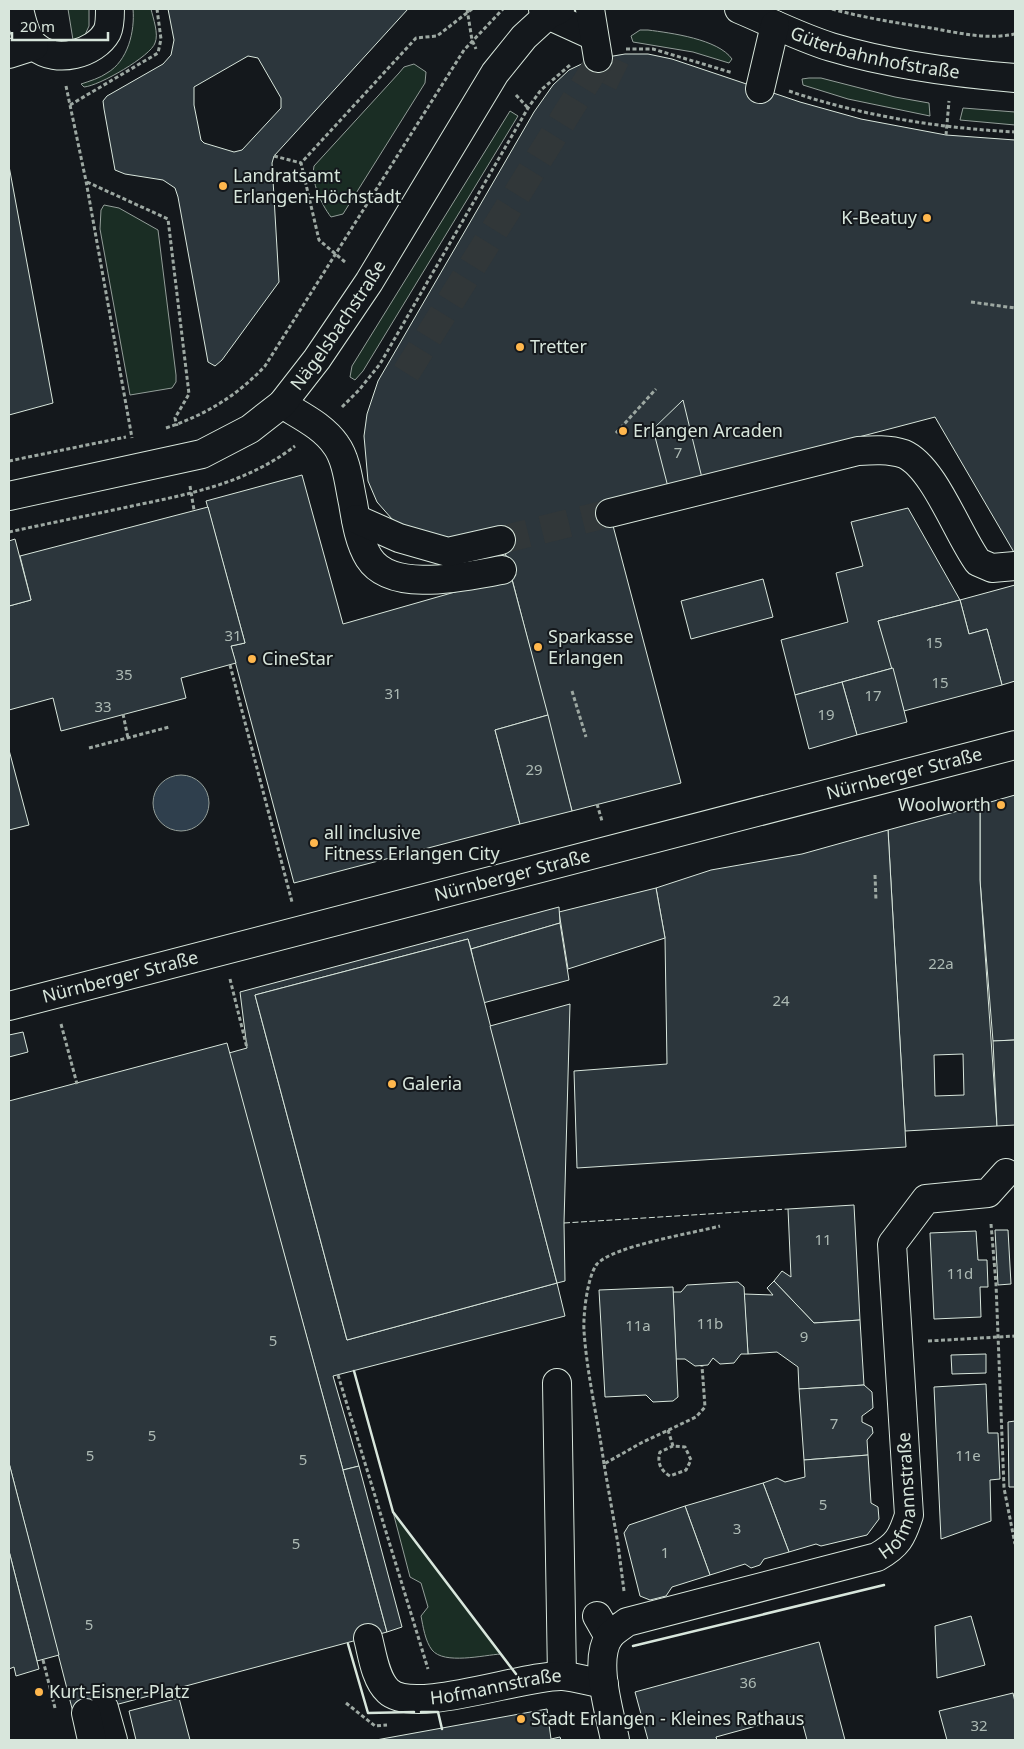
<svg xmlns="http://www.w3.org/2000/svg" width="1024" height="1749" font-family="'Noto Sans',sans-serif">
	<rect width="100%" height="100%" fill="#14181c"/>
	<g fill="#1a2d24" stroke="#939e99">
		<polygon points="68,9 89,9 89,26 84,37 73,40"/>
		<path d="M 133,9 L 151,9 C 153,18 159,34 155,43 C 151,56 99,86 84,87 L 81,84 C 90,81 100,78 107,73 C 128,61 135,31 133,9 Z"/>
		<path d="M 648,30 C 671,33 718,39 732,59 L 729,63 L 693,52 L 633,42 L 631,36 L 640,30 Z"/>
		<path d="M 414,64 L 426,72 L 425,83 L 343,214 L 331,217 C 321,204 311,182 314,166 L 399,73 L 404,67 Z"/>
		<polygon points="809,78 821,78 895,97 929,103 930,116 848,99 803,85 802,79"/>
		<polygon points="963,108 1015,112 1015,125 960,120"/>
		<polygon points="510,111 518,116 363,371 355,380 350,377 352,366"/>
		<polygon points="104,205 119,208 158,230 176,375 176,382 172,388 130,395 100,229 101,210"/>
		<path d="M 393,1512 L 501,1654 C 484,1655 444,1665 432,1650 C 425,1641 423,1626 421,1616 L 428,1607 L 421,1583 L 410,1577 Z"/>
	</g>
	<circle fill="#2f3f4d" stroke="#939e99" cx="181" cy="803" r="28"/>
	<g fill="#2c363c" stroke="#d8e6dc" fill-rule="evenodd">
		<path d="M 168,9 L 408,9 L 274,156 L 272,163 L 279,282 L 222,360 L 215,366 L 208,362 L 178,197 L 175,188 L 163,180 L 125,174 L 115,170 L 104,109 L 103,101 L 107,96 L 163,64 L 171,55 L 174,40 ZM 248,56 L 258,58 L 281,98 L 281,108 L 242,150 L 234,152 L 204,143 L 201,140 L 194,105 L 194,87 Z"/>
		<polygon points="625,54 648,54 672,59 800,102 861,119 946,135 1015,140 1015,554 935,417 607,503 681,783 572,811 505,552 400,525 392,519 377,502 368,481 364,436 367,414 378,381 534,112 553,85 569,70 590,60"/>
		<polygon points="9,166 53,403 9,415"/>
		<polygon points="683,400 702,478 668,487 653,429"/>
		<polygon points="302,475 343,624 511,576 548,715 495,730 520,824 294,883 231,646 245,643 206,501"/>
		<polygon points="208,507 245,643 231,646 236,663 181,678 186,698 61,731 53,698 9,710 9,606 31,600 20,556"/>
		<polygon points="908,508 960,600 878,621 893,668 795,695 781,640 848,622 836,573 863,566 851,522"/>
		<polygon points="15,539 31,600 9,606 9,541"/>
		<polygon points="763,579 773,617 691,639 681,601"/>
		<polygon points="1015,585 1015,681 1002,685 987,629 969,634 960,600"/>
		<polygon points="960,600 969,634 987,629 1002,685 904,711 878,621"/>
		<polygon points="893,668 907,722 857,735 842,682"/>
		<polygon points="842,682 857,735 809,749 795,695"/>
		<polygon points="548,715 572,811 520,824 495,730"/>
		<polygon points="9,750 29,825 9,830"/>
		<polygon points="1015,795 1015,1040 993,1041 980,880 980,805"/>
		<path d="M 980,805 L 980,880 L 997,1126 L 905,1131 L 888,830 ZM 963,1054 L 964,1095 L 935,1096 L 934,1055 Z"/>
		<polygon points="888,830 906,1147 577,1168 574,1071 667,1064 665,938 656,888 711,870 802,854"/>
		<polygon points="656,888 665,938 568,969 559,912"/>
		<polygon points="559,907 560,923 471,949 468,939 255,995 347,1340 557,1283 565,1316 333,1376 359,1466 343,1470 229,1053 247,1048 240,992"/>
		<polygon points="560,923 569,980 483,1003 471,949"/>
		<polygon points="468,939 557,1283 347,1340 255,995"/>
		<polygon points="570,1004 564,1223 565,1281 557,1283 490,1026"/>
		<polygon points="23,1032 28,1052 9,1057 9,1035"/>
		<polygon points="1015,1040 1015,1125 997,1126 993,1041"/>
		<polygon points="227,1043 387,1632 74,1716 9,1463 9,1101"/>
		<polygon points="854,1205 860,1320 814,1323 774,1281 782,1271 791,1277 788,1209"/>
		<polygon points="995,1230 1008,1230 1011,1284 998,1285"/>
		<polygon points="976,1231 978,1260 987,1260 988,1287 980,1287 981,1317 934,1319 930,1233"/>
		<polygon points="774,1281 814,1323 860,1320 864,1385 799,1389 798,1367 777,1352 748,1354 744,1294 773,1295 767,1288"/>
		<polygon points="738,1282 744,1287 748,1354 741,1354 734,1363 720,1364 713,1358 708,1365 695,1366 685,1359 676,1359 673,1292 681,1292 687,1285"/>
		<polygon points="673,1287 678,1397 673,1401 653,1402 646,1395 605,1397 599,1290"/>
		<polygon points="986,1354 986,1373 952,1374 951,1355"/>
		<polygon points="986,1384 988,1433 998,1433 1000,1479 990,1480 991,1521 941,1539 934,1387"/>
		<polygon points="864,1385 872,1392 873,1408 862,1416 862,1422 872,1427 873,1433 867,1440 868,1455 804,1460 799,1389"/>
		<polygon points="1015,1421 1015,1487 1009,1487 1008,1422"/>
		<polygon points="868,1455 871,1503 878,1507 879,1519 867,1535 821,1546 816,1544 789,1552 763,1483 777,1478 785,1482 805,1477 804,1460"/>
		<polygon points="9,1463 59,1655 37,1661 9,1551"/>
		<polygon points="359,1466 402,1627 387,1632 343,1470"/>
		<polygon points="763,1483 789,1552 764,1559 760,1565 751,1568 745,1564 710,1575 685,1506"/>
		<polygon points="685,1506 710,1575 672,1587 666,1596 650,1600 640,1596 624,1533 629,1525"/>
		<polygon points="9,1551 39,1669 16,1676 14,1667 9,1669"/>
		<polygon points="971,1616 985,1665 937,1678 935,1626"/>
		<polygon points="819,1642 845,1740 807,1740 800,1714 716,1737 717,1740 648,1740 635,1692"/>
		<polygon points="1013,1693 1015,1702 1015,1740 947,1740 939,1711"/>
		<polygon points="179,1698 190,1740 136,1740 129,1711"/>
		<polygon points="547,1709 551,1739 560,1737 561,1740 376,1740"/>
	</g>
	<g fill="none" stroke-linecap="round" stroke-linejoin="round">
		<g stroke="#313739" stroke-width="28" stroke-dasharray="28 14" stroke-linecap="butt">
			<polyline points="597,65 626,79"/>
			<polyline points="406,373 597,65 598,58"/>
			<polyline points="501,540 610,513"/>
		</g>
		<g stroke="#d8e6dc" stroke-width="30">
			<g id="minor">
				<path d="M 19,9 C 22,21 25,39 36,47 C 56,64 95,54 107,32 C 110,26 110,15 110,9"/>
				<polyline points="543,9 548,15 594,36"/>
				<polyline points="590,9 598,58"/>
				<path id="s1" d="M 739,9 C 770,22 799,37 831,47 C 891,65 953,73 1015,78"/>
				<polyline points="9,54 34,46"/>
				<polyline points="760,89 775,25"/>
				<path d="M 282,404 C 301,416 323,426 336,445 C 347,460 349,485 353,503 C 356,521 359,542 369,558 C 392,594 466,576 502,570"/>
				<path id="s2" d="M 9,496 L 202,454 L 250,429 L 282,404 L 317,359 L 369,282 L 495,73 L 524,37 L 548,15 L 560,9"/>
				<path d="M 610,513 L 858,451 C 873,450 889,449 904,454 C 934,467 958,535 978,562 L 992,568 L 1015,566"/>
				<polyline points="356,519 399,538 448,552 501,540"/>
				<path id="s3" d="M 9,1006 L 1015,745"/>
				<polyline points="557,1383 562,1676"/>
				<polyline points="597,1616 609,1637"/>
				<path id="s4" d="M 368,1638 C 372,1653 375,1679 388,1691 C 414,1716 526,1674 563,1676 C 576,1677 591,1682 604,1684"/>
				<polyline points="104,1708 113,1740"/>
				<polyline points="86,1713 92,1740"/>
				<path id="s5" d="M 615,1740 C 610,1713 593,1661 609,1637 C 613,1631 622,1626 627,1622 L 877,1557 C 898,1545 902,1537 909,1515 L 892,1244 L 926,1199 L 988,1193 L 1006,1173"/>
			</g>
		</g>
		<g stroke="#9da8a2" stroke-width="3" stroke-dasharray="4 2.5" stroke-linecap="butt">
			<polyline points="467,9 472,40 476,49"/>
			<path d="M 832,9 C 865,18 897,23 931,28 C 959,33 987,40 1015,34"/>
			<polyline points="626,49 653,49 733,73"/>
			<polyline points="66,86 86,181 132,438"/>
			<path d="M 789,91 C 862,116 939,128 1015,132"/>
			<polyline points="516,95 528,108"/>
			<polyline points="70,105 158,53 161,39 157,9"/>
			<polyline points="946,135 949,101"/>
			<polyline points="274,156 301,163"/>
			<polyline points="87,182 168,219 189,394 175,418 177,426"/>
			<polyline points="345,262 319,240 301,163 416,38 437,36 472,9"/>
			<polyline points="971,302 1015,308"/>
			<polyline points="342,407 359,390 380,364 528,108 541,90 570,65"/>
			<path d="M 166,428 C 205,415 237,396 265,366 L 464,50 L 503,9"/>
			<polyline points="616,433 656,389"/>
			<polyline points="9,461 126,437"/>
			<polyline points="190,486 194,510"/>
			<path d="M 9,532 C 50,523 91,515 132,506 C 190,494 247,483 295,446"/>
			<polyline points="230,665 292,902"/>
			<polyline points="572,691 586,737"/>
			<polyline points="123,714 128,738"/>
			<polyline points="89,748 169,727"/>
			<polyline points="597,804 602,821"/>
			<polyline points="875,875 876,901"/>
			<polyline points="230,979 247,1048"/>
			<polyline points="61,1024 77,1084"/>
			<polyline points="991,1224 996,1284 1004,1488 1015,1544"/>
			<polyline points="928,1341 1015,1336"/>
			<polyline points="338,1375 428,1669"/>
			<path d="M 668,1430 L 673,1446 L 685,1447 L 691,1460 L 686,1470 L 670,1476 C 660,1470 657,1462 660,1452 L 673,1446"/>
			<path d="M 604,1464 C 598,1420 587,1375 584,1331 C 583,1316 587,1277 597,1264 C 613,1246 694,1233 720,1226"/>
			<polyline points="624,1591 618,1544 604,1464 641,1443 696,1417 705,1407 702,1366"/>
			<polyline points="43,1660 55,1708"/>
			<polyline points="346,1703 375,1726 387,1725"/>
		</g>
		<use href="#minor" stroke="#14181c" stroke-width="28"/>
		<polyline stroke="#d8e6dc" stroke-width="1" stroke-dasharray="6 2.5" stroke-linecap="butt" points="564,1223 788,1209"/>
		<g stroke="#d8e6dc" stroke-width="2.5">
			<polyline points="354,1371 393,1512 516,1674"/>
			<polyline points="348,1644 368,1713 414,1712"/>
			<polyline points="633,1646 884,1585"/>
			<polyline points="421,1712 438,1712 442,1729"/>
		</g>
	</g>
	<g fill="#ffb74d" stroke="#14181c" stroke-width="2">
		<circle cx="223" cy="186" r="5"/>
		<circle cx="927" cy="218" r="5"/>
		<circle cx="520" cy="347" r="5"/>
		<circle cx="623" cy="431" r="5"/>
		<circle cx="538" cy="647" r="5"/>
		<circle cx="252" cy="659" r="5"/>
		<circle cx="1001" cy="805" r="5"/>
		<circle cx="314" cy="843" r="5"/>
		<circle cx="392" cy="1084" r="5"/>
		<circle cx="39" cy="1692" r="5"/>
		<circle cx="521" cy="1719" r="5"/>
	</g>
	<g text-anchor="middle" stroke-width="4" stroke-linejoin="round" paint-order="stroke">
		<g font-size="15" fill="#adbab4">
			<text x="678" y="458">7</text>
			<text x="233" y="641">31</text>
			<text x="934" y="648">15</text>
			<text x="124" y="680">35</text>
			<text x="940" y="688">15</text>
			<text x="393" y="699">31</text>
			<text x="873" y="701">17</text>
			<text x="103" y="712">33</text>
			<text x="826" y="720">19</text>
			<text x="534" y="775">29</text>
			<text x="941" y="969">22a</text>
			<text x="781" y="1006">24</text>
			<text x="823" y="1245">11</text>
			<text x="960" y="1279">11d</text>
			<text x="710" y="1329">11b</text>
			<text x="638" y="1331">11a</text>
			<text x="804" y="1342">9</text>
			<text x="273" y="1346">5</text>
			<text x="834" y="1429">7</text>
			<text x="152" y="1441">5</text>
			<text x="90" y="1461">5</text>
			<text x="968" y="1461">11e</text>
			<text x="303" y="1465">5</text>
			<text x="823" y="1510">5</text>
			<text x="737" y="1534">3</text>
			<text x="296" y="1549">5</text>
			<text x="665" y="1558">1</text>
			<text x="89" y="1630">5</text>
			<text x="748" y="1688">36</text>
			<text x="979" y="1731">32</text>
		</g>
		<g font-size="18" fill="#d8e6dc" stroke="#14181c">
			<text dy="6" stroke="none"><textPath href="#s1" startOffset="144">Güterbahnhofstraße</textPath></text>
			<text dy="6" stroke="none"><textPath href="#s2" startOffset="389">Nägelsbachstraße</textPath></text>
			<text dy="6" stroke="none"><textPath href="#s3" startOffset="925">Nürnberger Straße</textPath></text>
			<text dy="6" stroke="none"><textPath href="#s3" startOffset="520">Nürnberger Straße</textPath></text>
			<text dy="6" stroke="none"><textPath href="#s3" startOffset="115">Nürnberger Straße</textPath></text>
			<text dy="6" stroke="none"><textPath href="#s5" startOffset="458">Hofmannstraße</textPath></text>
			<text dy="6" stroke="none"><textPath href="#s4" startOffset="168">Hofmannstraße</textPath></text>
		</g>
		<g font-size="18" fill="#d8e6dc" stroke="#14181c" text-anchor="start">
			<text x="233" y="182">Landratsamt<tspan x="233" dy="21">Erlangen-Höchstadt</tspan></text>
			<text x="917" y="224" text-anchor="end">K-Beatuy</text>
			<text x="530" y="353">Tretter</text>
			<text x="633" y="437">Erlangen Arcaden</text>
			<text x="548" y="643">Sparkasse<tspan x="548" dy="21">Erlangen</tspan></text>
			<text x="262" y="665">CineStar</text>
			<text x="991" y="811" text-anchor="end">Woolworth</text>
			<text x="324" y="839">all inclusive<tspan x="324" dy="21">Fitness Erlangen City</tspan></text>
			<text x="402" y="1090">Galeria</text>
			<text x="49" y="1698">Kurt-Eisner-Platz</text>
			<text x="531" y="1725">Stadt Erlangen - Kleines Rathaus</text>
		</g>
	</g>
	<rect width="1024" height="1749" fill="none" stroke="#d8e6dc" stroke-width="20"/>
	<path d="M12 32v8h96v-8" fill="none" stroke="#d8e6dc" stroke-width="2.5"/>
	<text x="20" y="32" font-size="15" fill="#d8e6dc" stroke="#14181c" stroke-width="4" paint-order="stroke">20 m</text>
</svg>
